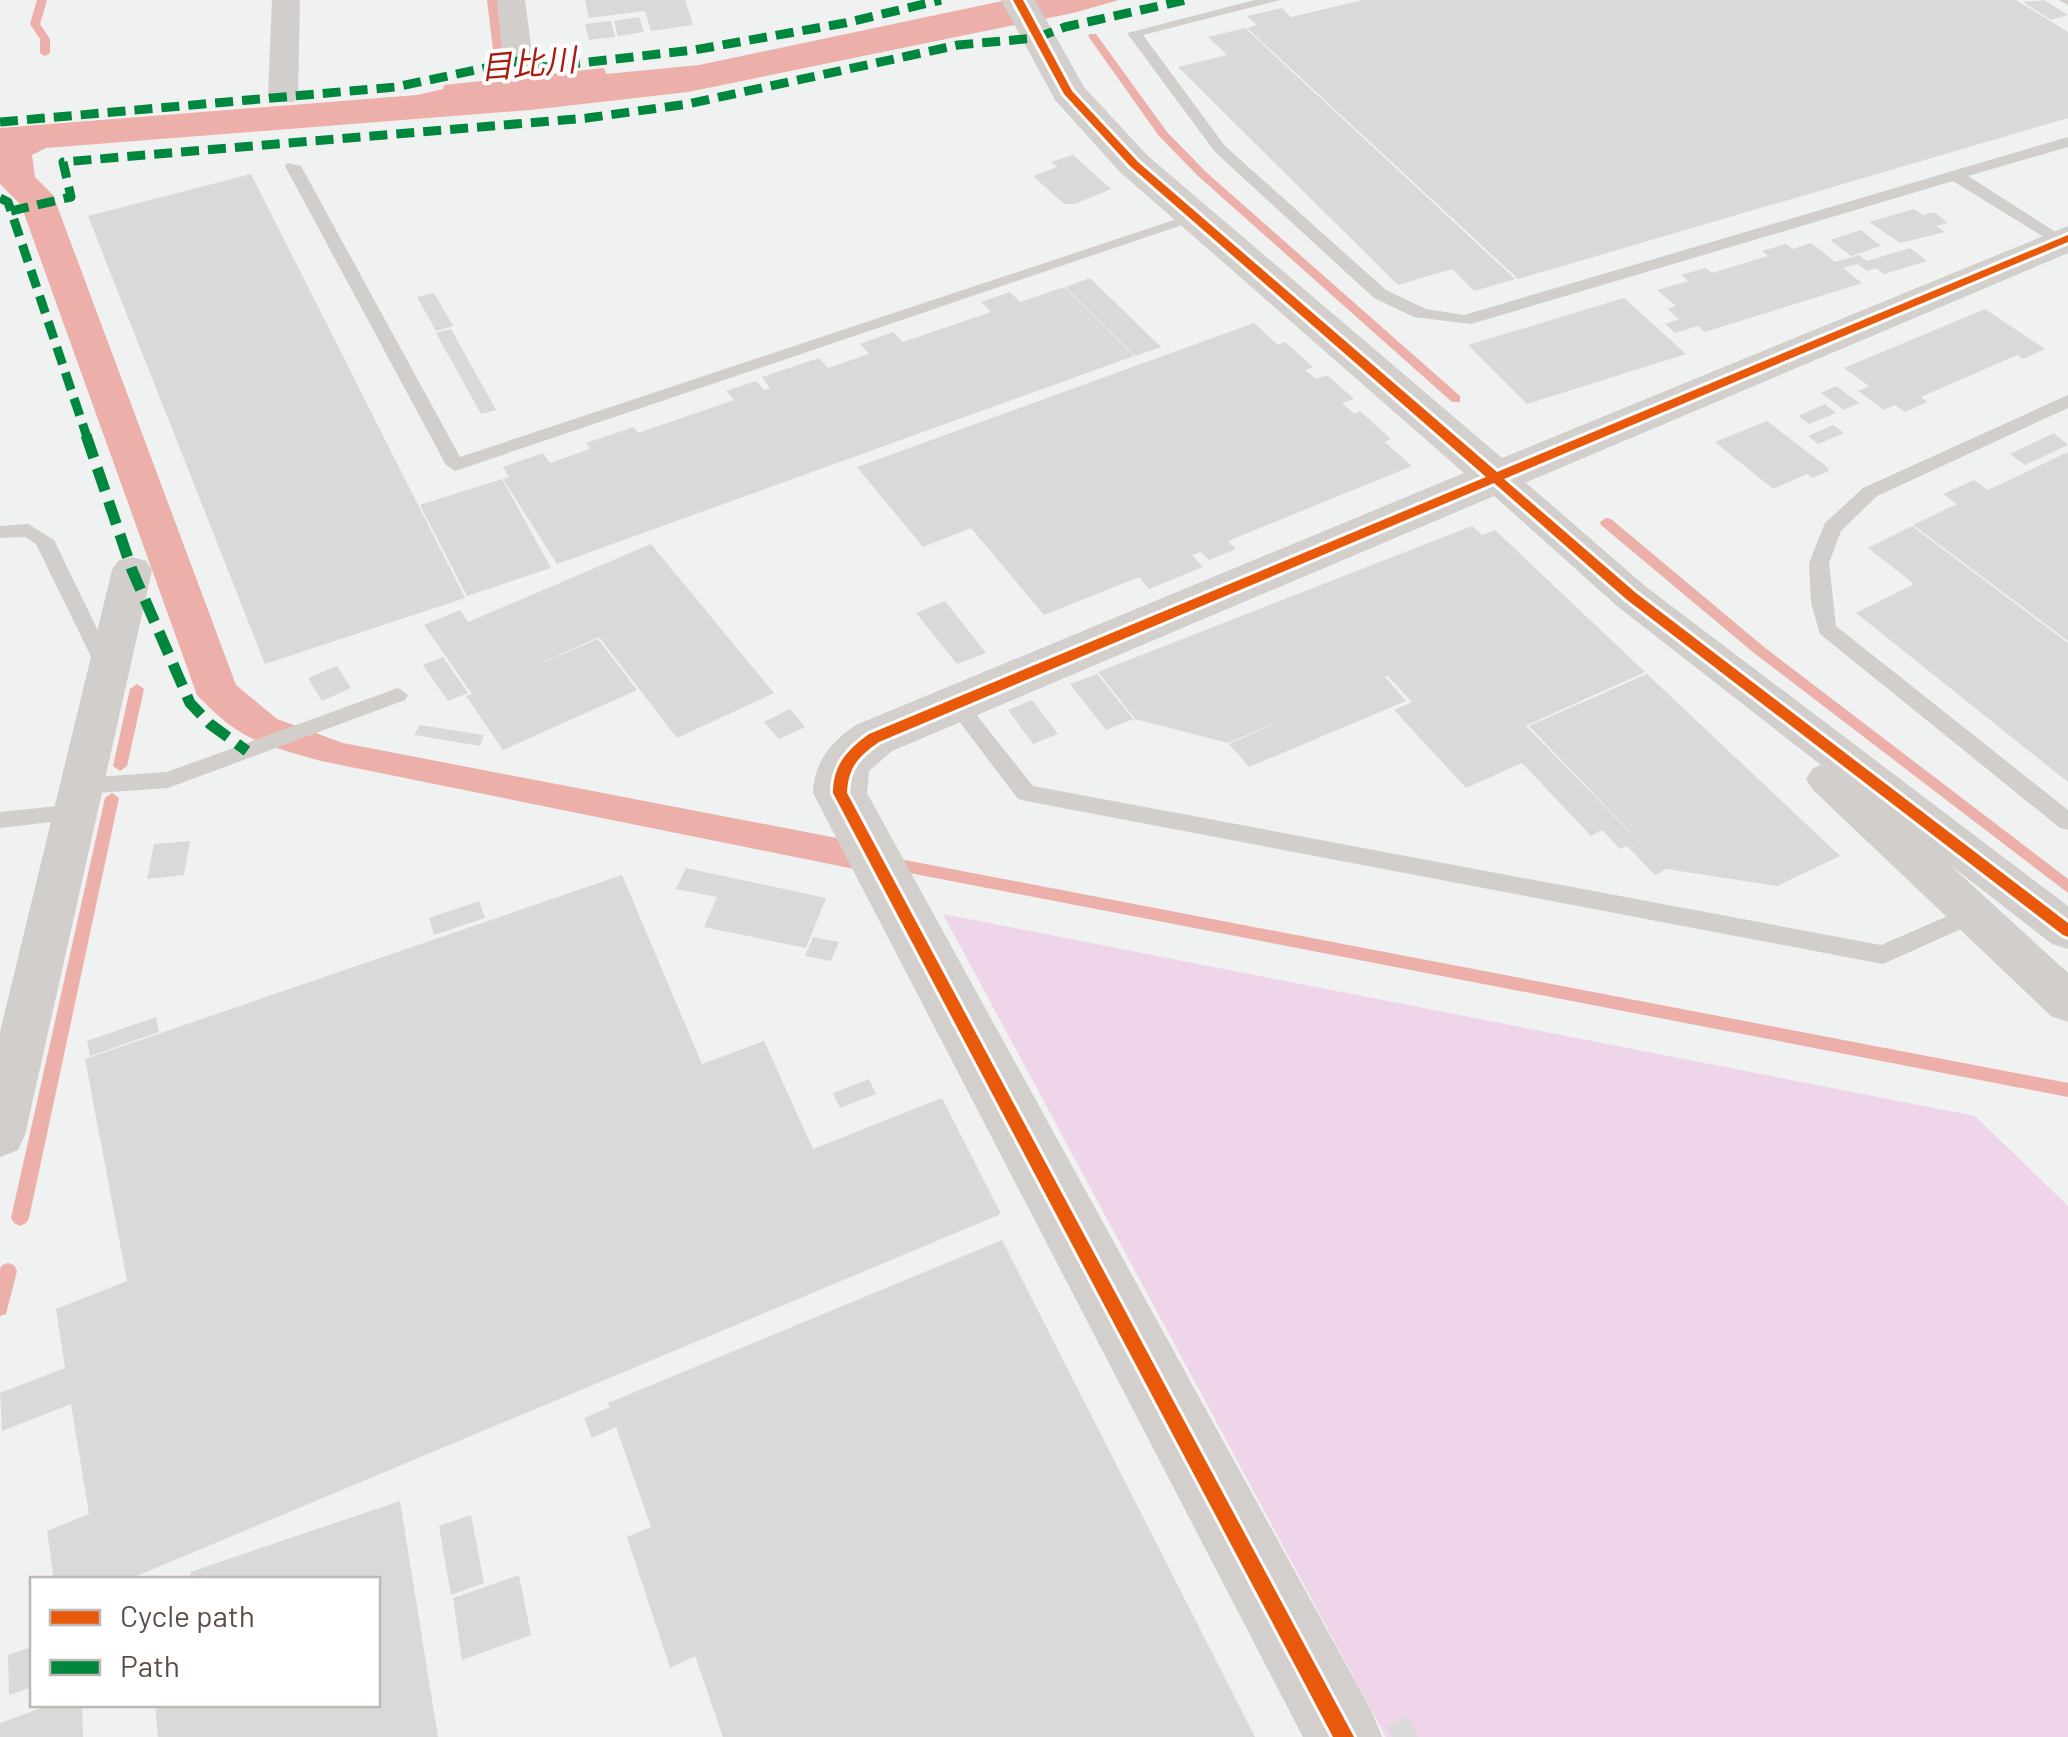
<svg xmlns="http://www.w3.org/2000/svg" width="2068" height="1737" font-family="Barlow,'Noto Sans JP',sans-serif">
	<rect width="100%" height="100%" fill="#f0f1f1"/>
	<polygon fill="#efd5e9" points="943,914 1975,1116 2068,1206 2068,1737 1386,1737"/>
	<path fill="#ecafaa" d="M 1007,0 L 1119,0 L 1073,13 L 688,92 L 530,110 L 46,148 L 32,155 L 35,177 L 53,195 L 236,685 L 277,719 L 343,743 L 842,839 L 859,870 L 321,761 C 261,744 241,741 197,695 L 21,205 L 0,184 L 0,128 L 417,95 L 443,89 L 444,85 L 604,68 L 606,74 L 699,65 Z"/>
	<g fill="none" stroke-linecap="round" stroke-linejoin="round">
		<g fill="#ecafaa" fill-rule="evenodd">
			<polygon points="37,0 47,0 40,24 50,39 50,53 45,56 40,53 40,39 30,24"/>
			<polygon points="487,0 497,0 504,58 499,61 494,58"/>
			<polygon points="1090,34 1096,34 1167,132 1206,172 1460,396 1460,402 1452,402 1198,176 1159,136 1088,36"/>
			<polygon points="1606,518 1611,519 1764,647 2068,879 2068,893 1754,653 1601,525 1600,522"/>
			<polygon points="137,684 144,689 127,766 120,771 113,766 130,689"/>
			<polygon points="112,793 119,798 29,1218 26,1223 20,1226 14,1223 11,1218 105,798"/>
			<polygon points="889,857 2068,1083 2068,1097 889,869 884,867 882,863 884,859"/>
			<polygon points="8,1263 14,1265 17,1271 6,1314 0,1316 0,1269 2,1265"/>
		</g>
	</g>
	<g fill="#d9d9d8">
		<polygon points="585,0 685,0 693,25 651,31 645,11 589,18"/>
		<polygon points="1363,0 2016,0 2068,32 2068,118 1518,279 1247,28 1257,25 1247,16 1282,8 1291,17"/>
		<polygon points="2044,0 2068,15 2051,20 2023,2"/>
		<polygon points="639,17 644,32 618,36 614,21"/>
		<polygon points="611,21 615,37 589,40 585,24"/>
		<polygon points="1245,28 1515,279 1474,291 1452,269 1398,285 1178,67 1227,55 1208,37"/>
		<polygon points="1073,155 1111,189 1075,204 1064,204 1033,176 1057,167 1051,162"/>
		<polygon points="251,174 465,598 265,664 88,216"/>
		<polygon points="1914,209 1923,215 1934,212 1948,223 1936,226 1945,232 1900,243 1869,222"/>
		<polygon points="1861,230 1881,246 1851,256 1830,240"/>
		<polygon points="1811,243 1835,262 1859,255 1867,261 1910,248 1927,261 1884,274 1876,268 1867,271 1857,264 1843,268 1862,283 1705,332 1698,326 1675,333 1665,324 1679,319 1667,309 1676,306 1657,290 1688,281 1681,275 1706,268 1712,273 1768,256 1762,251 1786,244 1793,249"/>
		<polygon points="1090,278 1161,347 1135,356 1065,287"/>
		<polygon points="1064,287 1134,356 557,564 503,479 509,477 503,467 543,453 550,463 590,449 586,443 634,427 638,433 734,400 726,391 756,381 764,390 770,388 762,377 819,358 828,368 869,354 860,344 893,332 903,342 991,312 981,302 1010,292 1020,302"/>
		<polygon points="434,293 453,326 436,331 417,297"/>
		<polygon points="1624,298 1686,354 1527,404 1468,345"/>
		<polygon points="1985,309 2045,349 2023,359 2017,355 1921,397 1927,402 1905,412 1895,405 1884,410 1858,391 1869,386 1844,368"/>
		<polygon points="1254,323 1278,345 1285,342 1313,367 1305,370 1316,379 1327,375 1354,399 1342,403 1354,414 1360,411 1391,439 1385,442 1412,466 1228,541 1236,549 1209,560 1201,552 1192,555 1203,567 1149,589 1139,577 1044,615 971,528 923,547 857,467"/>
		<polygon points="451,329 496,410 481,414 436,333"/>
		<polygon points="1836,386 1859,403 1844,410 1821,393"/>
		<polygon points="1825,404 1836,413 1809,424 1798,416"/>
		<polygon points="1767,421 1826,466 1829,471 1812,478 1807,474 1773,489 1715,442"/>
		<polygon points="1833,425 1844,433 1818,444 1808,436"/>
		<polygon points="2054,433 2068,445 2025,465 2010,454"/>
		<polygon points="2068,452 2068,641 1913,525 1957,504 1943,494 1974,480 1988,490"/>
		<polygon points="502,479 551,568 467,596 420,505"/>
		<polygon points="1472,526 1482,535 1495,530 1645,672 1481,746 1526,726 1658,861 1529,726 1647,674 1840,856 1777,886 1666,869 1655,875 1627,846 1620,849 1602,830 1591,836 1522,763 1466,788 1394,710 1412,702 1388,676 1385,677 1406,701 1249,767 1229,744 1299,713 1228,743 1135,719 1098,672"/>
		<polygon points="1912,526 2068,643 2068,782 1856,613 1914,584 1868,548"/>
		<polygon points="651,544 774,693 677,738 599,637 519,673 598,639 637,690 503,750 466,696 472,694 424,625 460,610 468,622"/>
		<polygon points="945,601 986,653 957,664 916,613"/>
		<polygon points="443,657 468,693 448,701 423,665"/>
		<polygon points="337,666 351,688 322,701 308,678"/>
		<polygon points="1097,674 1133,719 1106,730 1070,684"/>
		<polygon points="1032,700 1058,734 1033,744 1008,710"/>
		<polygon points="790,709 805,727 779,739 764,722"/>
		<polygon points="420,725 484,735 480,746 414,735"/>
		<polygon points="190,841 184,875 147,879 154,844"/>
		<polygon points="686,868 826,898 806,948 704,927 717,897 676,889"/>
		<polygon points="622,875 702,1064 764,1041 813,1149 942,1098 1001,1214 127,1580 54,1580 47,1531 89,1514 71,1404 2,1431 0,1393 65,1368 56,1309 127,1281 85,1059"/>
		<polygon points="479,901 485,918 434,935 429,918"/>
		<polygon points="813,937 839,942 831,961 805,956"/>
		<polygon points="156,1017 159,1032 90,1056 87,1041"/>
		<polygon points="869,1079 876,1094 840,1108 833,1093"/>
		<polygon points="1002,1240 1255,1737 723,1737 695,1656 670,1668 627,1537 651,1527 616,1427 592,1438 584,1418 610,1407 608,1403"/>
		<polygon points="400,1501 438,1737 158,1737 155,1704 378,1704 378,1580 191,1580 190,1572"/>
		<polygon points="471,1515 484,1583 451,1595 439,1526"/>
		<polygon points="519,1575 531,1635 462,1660 453,1598"/>
		<polygon points="32,1647 32,1687 9,1695 8,1655"/>
		<polygon points="52,1704 82,1704 83,1737 0,1737 0,1723"/>
		<polygon points="1407,1717 1418,1737 1393,1737 1387,1727"/>
	</g>
	<g fill="none" stroke-linecap="round" stroke-linejoin="round">
		<g fill="#d1cecc" fill-rule="evenodd">
			<polygon points="1255,0 1280,0 1143,35 1225,146 1386,290 1426,309 1464,315 2068,137 2068,147 1968,176 2068,240 2068,252 1953,181 1471,324 1414,317 1374,298 1215,152 1127,33"/>
			<polygon points="2059,0 2068,0 2068,5"/>
			<polygon points="287,163 301,166 460,457 1189,215 1203,218 455,471 446,465 285,166"/>
			<polygon points="2068,395 2068,408 1877,496 1841,531 1829,563 1836,626 2068,810 2068,830 2060,828 1820,634 1811,603 1809,563 1825,523 1863,488"/>
			<polygon points="28,524 54,540 117,670 114,675 100,675 36,544 25,537 0,538 0,526"/>
			<polygon points="398,688 408,695 405,700 168,788 83,794 72,786 83,778 167,772"/>
			<polygon points="956,695 963,698 1033,786 1881,945 1973,905 1981,908 1984,914 1981,920 1883,964 1026,801 1018,799 949,708 946,703 949,698"/>
			<polygon points="77,804 88,812 85,818 0,828 0,812"/>
		</g>
		<g fill="#d1cecc" fill-rule="evenodd">
			<polygon points="272,0 300,0 298,96 294,102 272,102 268,96"/>
			<polygon points="497,0 525,0 533,61 528,67 508,67 503,61"/>
			<polygon points="1496,465 1509,468 1645,586 2068,906 2068,949 2052,944 1949,864 2068,973 2068,1022 2051,1016 1813,790 1806,779 1813,768 1821,765 1617,606 1483,486 1477,477 1483,468"/>
			<polygon points="132,557 146,561 152,570 25,1135 18,1150 0,1157 0,1032 112,570 118,561"/>
		</g>
		<path fill="#d2cfcc" fill-rule="evenodd" d="M 1001,0 L 1035,0 L 1084,87 L 1148,156 L 1502,458 L 2068,226 L 2068,253 L 892,751 L 869,771 L 867,793 L 1371,1710 L 1382,1737 L 1303,1737 L 813,793 C 814,762 831,742 856,725 L 1464,473 L 1120,172 L 1055,100 Z"/>
		<g stroke="#00873e" stroke-width="9" stroke-dasharray="18 9" stroke-linecap="butt">
			<polyline points="0,122 396,87 518,61 545,67 694,50 845,23 941,0"/>
			<polyline points="0,198 8,202 87,437"/>
			<polyline points="11,211 71,197 63,162 587,118 688,104 958,45 1036,38 1065,27 1186,0"/>
		</g>
		<polyline stroke="#00873e" stroke-width="11" stroke-dasharray="24 11" stroke-linecap="butt" points="86,435 132,570 190,703 210,724 247,751"/>
		<g stroke="#fff" stroke-width="6">
			<path id="cycleway" d="M 1013,0 L 1023,0 L 1072,91 L 1138,162 L 1497,472 L 2068,235 L 2068,242 L 1504,479 L 1636,593 L 2068,923 L 2068,937 L 2063,935 L 1626,599 L 1494,483 L 879,742 C 859,756 848,767 847,793 L 1354,1737 L 1333,1737 L 833,793 C 833,765 847,750 869,734 L 1486,477 L 1130,166 L 1064,94 Z"/>
		</g>
		<use href="#cycleway" fill="#e8590c" fill-rule="evenodd"/>
	</g>
	<g text-anchor="middle" stroke-width="8" stroke-linejoin="round" paint-order="stroke">
		<g font-size="32" font-style="italic" fill="#aa1b0d" stroke="#fff">
			<text transform="translate(528 64) rotate(-5)" y="11">目比川</text>
		</g>
	</g>
	<rect x="30" y="1577" width="350" height="130" fill="#ffffff" stroke="#beb9b5" stroke-width="2.5"/>
	<rect x="50" y="1610" width="50" height="15" fill="#e8590c" stroke="#beb9b5" stroke-width="2.5"/>
	<text x="120" y="1627" font-size="30" fill="#5d4f47">Cycle path</text>
	<rect x="50" y="1660" width="50" height="15" fill="#00873e" stroke="#beb9b5" stroke-width="2.5"/>
	<text x="120" y="1677" font-size="30" fill="#5d4f47">Path</text>
</svg>
